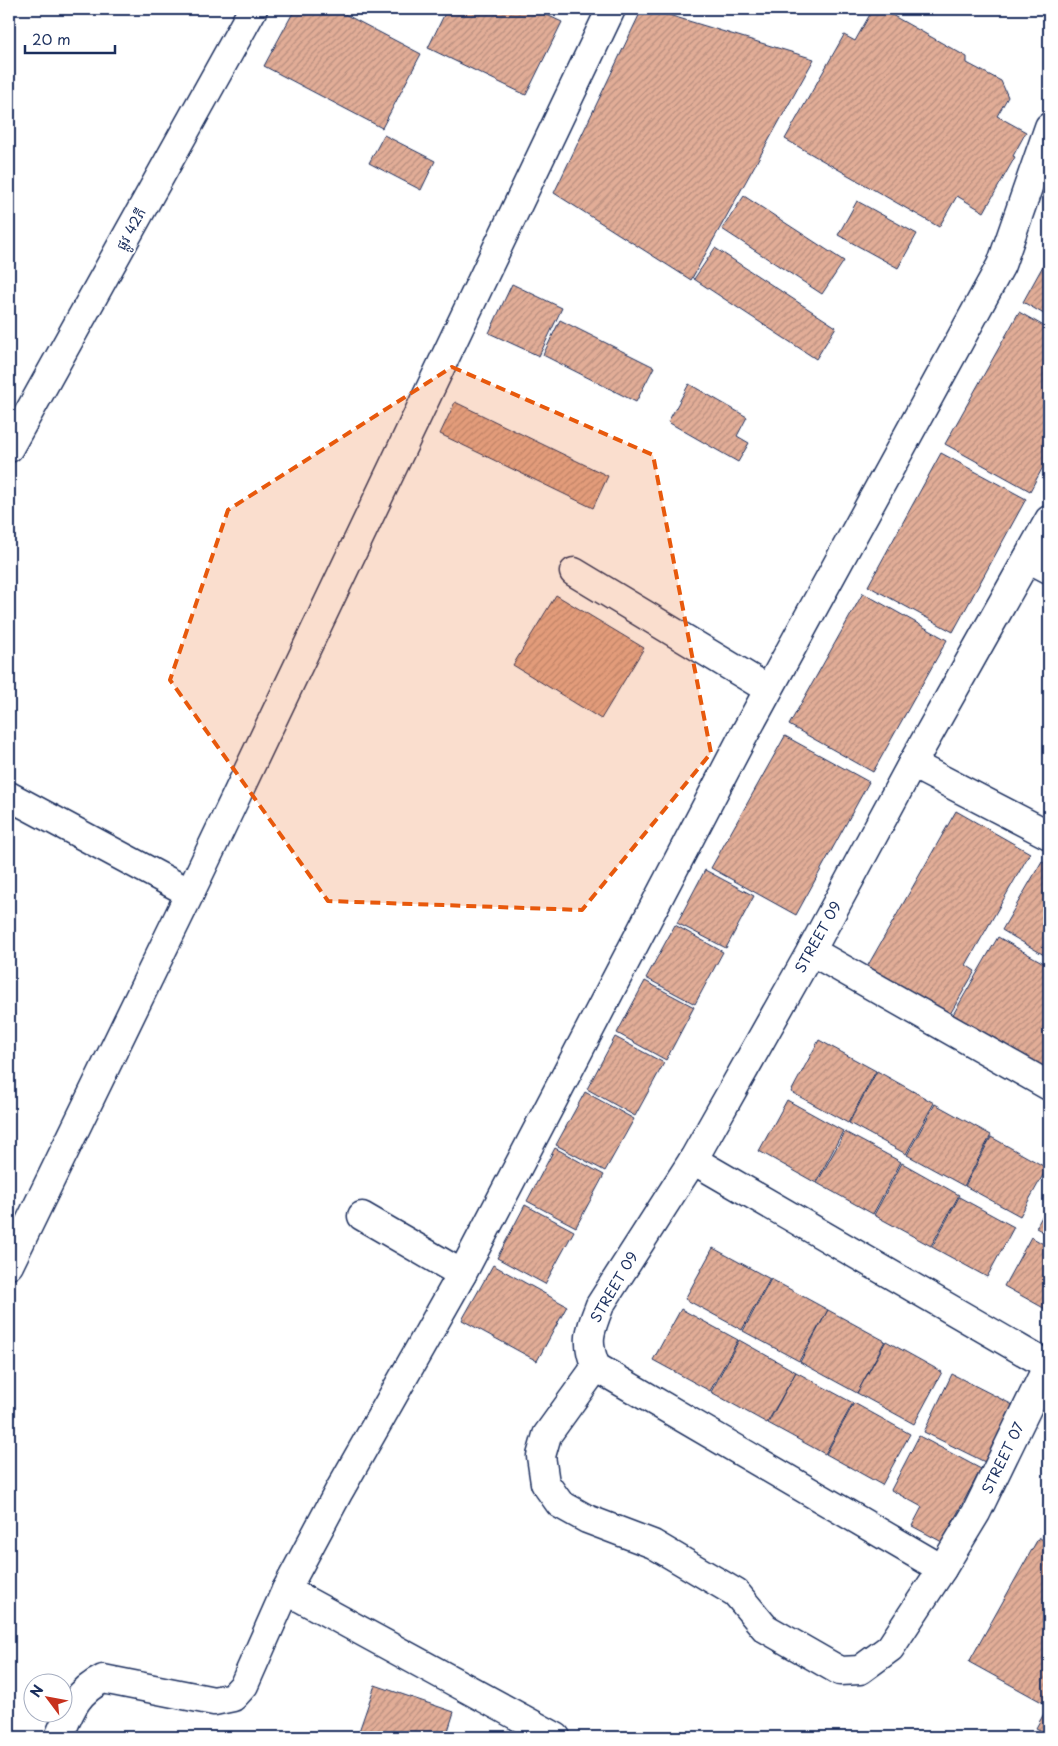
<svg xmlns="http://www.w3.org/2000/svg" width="1058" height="1746" font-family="'Playpen Sans','Noto Sans Khmer',sans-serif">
	<defs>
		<pattern id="building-hatch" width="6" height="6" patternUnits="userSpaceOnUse" patternTransform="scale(1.25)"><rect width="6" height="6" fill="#e2ad97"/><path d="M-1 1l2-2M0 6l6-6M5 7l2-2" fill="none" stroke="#b68d7e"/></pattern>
	</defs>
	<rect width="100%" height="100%" fill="#fff"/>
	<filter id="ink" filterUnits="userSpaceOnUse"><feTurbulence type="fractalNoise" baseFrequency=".02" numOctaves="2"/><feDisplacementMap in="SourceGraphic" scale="10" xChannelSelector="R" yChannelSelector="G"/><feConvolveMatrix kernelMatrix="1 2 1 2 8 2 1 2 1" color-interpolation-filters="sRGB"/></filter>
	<g filter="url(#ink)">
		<g fill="url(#building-hatch)" stroke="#1b2f5e">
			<polygon points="295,9 335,9 421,54 382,128 264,66"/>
			<polygon points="447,9 534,9 562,22 526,95 428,48"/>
			<polygon points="642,9 649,9 814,59 691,280 554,193"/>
			<polygon points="873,9 881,9 967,57 967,63 1001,81 1008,97 997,116 1026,132 1013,156 1015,157 984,212 957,196 939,227 785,139 844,35 855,41"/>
			<polygon points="384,135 435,161 421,190 369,163"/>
			<polygon points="744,196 844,261 822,294 722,229"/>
			<polygon points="857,201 917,234 898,268 838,235"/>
			<polygon points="715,248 836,327 816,359 694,279"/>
			<polygon points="1049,255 1049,317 1023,302"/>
			<polygon points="512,284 562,308 539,356 489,333"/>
			<polygon points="1019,312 1049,329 1049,456 1030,491 945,444"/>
			<polygon points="560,320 654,367 636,402 543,355"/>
			<polygon points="689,384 747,417 737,436 749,443 738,462 668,422"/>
			<polygon points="455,402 608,476 593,508 440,434"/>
			<polygon points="941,453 1026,499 953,632 868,586"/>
			<polygon points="863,593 947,640 873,772 789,725"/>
			<polygon points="556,595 644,648 601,719 513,665"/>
			<polygon points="785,736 869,782 796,915 711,868"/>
			<polygon points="956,811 1030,853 966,965 975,971 946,1021 863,974"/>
			<polygon points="1042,861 1049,865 1049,958 1002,930"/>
			<polygon points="705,870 754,896 726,948 677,923"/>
			<polygon points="675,925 723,952 695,1004 646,978"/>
			<polygon points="998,937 1049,966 1049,1075 951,1018"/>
			<polygon points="645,981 694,1007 666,1060 617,1033"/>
			<polygon points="615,1037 664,1063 635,1116 587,1089"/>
			<polygon points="819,1040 876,1071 848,1123 791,1092"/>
			<polygon points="877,1071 934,1103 906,1154 849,1123"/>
			<polygon points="585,1092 634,1119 605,1171 556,1145"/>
			<polygon points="787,1100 843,1131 816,1183 759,1151"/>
			<polygon points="935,1104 991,1135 964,1186 907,1155"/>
			<polygon points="845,1132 901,1162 873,1214 817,1183"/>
			<polygon points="991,1137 1047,1168 1020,1216 965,1186"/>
			<polygon points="555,1148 604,1175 576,1227 527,1201"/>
			<polygon points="902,1163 959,1195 931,1246 874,1215"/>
			<polygon points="959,1197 1014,1227 987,1277 932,1247"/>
			<polygon points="1049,1203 1049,1235 1036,1228"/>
			<polygon points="525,1205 574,1231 545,1284 497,1258"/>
			<polygon points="1031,1237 1049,1247 1049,1311 1004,1286"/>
			<polygon points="713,1248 770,1279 742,1330 685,1299"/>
			<polygon points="493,1265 567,1306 537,1361 462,1320"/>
			<polygon points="771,1279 828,1310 799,1361 743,1331"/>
			<polygon points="681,1309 738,1340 710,1391 653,1360"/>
			<polygon points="828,1310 885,1341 857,1393 800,1362"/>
			<polygon points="739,1340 796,1372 767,1423 711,1392"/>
			<polygon points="886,1341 942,1372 914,1424 857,1393"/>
			<polygon points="796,1372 853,1403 825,1454 768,1423"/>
			<polygon points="952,1374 1013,1405 985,1462 924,1432"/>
			<polygon points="854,1403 910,1434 882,1485 826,1454"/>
			<polygon points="919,1436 981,1469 942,1542 912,1526 922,1507 891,1490"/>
			<polygon points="1049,1528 1049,1706 969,1662 1039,1537 1043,1540"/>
			<polygon points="375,1685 454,1712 446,1737 357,1737"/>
			<polygon points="1047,1708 1049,1709 1049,1735 1036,1728"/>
		</g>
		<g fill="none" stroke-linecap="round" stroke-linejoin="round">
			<g stroke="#1b2f5e" stroke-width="31">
				<g id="minor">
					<polyline points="9,448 253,9"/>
					<path d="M 1049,520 L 912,764 L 811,951 L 693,1160 L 600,1305 C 590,1330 585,1341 596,1367 L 942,1569 L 976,1513 L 1049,1363"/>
					<polyline points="1028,558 1049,569"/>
					<polyline points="574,572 768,689"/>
					<polyline points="912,764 1049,835"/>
					<polyline points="9,796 190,893"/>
					<polyline points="811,951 1049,1086"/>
					<polyline points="693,1160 1049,1366"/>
					<polyline points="362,1216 462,1274"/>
					<polyline points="9,1265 190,893 611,9"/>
					<polyline points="596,1367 547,1435 541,1456 545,1483 560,1504 587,1519 653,1544 736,1593 765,1628 840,1671 860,1670 890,1648 942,1569"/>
					<polyline points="286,1590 556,1737"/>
					<path d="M 59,1737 C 70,1711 76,1692 103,1679 L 214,1701 L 233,1697 L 244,1685 L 286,1590 L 339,1491 L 462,1274 L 739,744 L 1001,265 L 1049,127"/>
				</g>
			</g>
			<use href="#minor" stroke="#fff" stroke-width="28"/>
		</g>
	</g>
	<path fill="#e8590c" fill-opacity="0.2" stroke="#e8590c" stroke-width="4" stroke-dasharray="10 6" stroke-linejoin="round" d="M 452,367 L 653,455 L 711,753 L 582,910 L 328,901 L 170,680 L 228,510 Z"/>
	<g text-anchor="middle" stroke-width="4" stroke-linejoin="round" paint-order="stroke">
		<g font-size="14" fill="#1b2f5e" stroke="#fff">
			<text transform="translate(131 229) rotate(-61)" y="5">ផ្លូវ 42ភី</text>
			<text transform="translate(818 937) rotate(-61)" y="5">STREET 09</text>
			<text transform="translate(614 1287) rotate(-60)" y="5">STREET 09</text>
			<text transform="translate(1003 1458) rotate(-64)" y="5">STREET 07</text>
		</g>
	</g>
	<rect width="1058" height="1746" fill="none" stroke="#fff" stroke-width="30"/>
	<rect x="15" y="15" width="1028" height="1716" fill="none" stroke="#1b2f5e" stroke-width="2" filter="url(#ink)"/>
	<g transform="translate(48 1698) rotate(302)"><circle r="24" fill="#ffffff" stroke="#a4acbf"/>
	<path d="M0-4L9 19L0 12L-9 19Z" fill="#c8321e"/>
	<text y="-8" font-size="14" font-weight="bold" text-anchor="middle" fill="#1b2f5e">N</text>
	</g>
	<path d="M25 45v8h90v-8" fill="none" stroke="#1b2f5e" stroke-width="2.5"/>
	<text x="32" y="45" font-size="15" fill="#1b2f5e" stroke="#ffffff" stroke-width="4" paint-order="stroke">20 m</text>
</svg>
